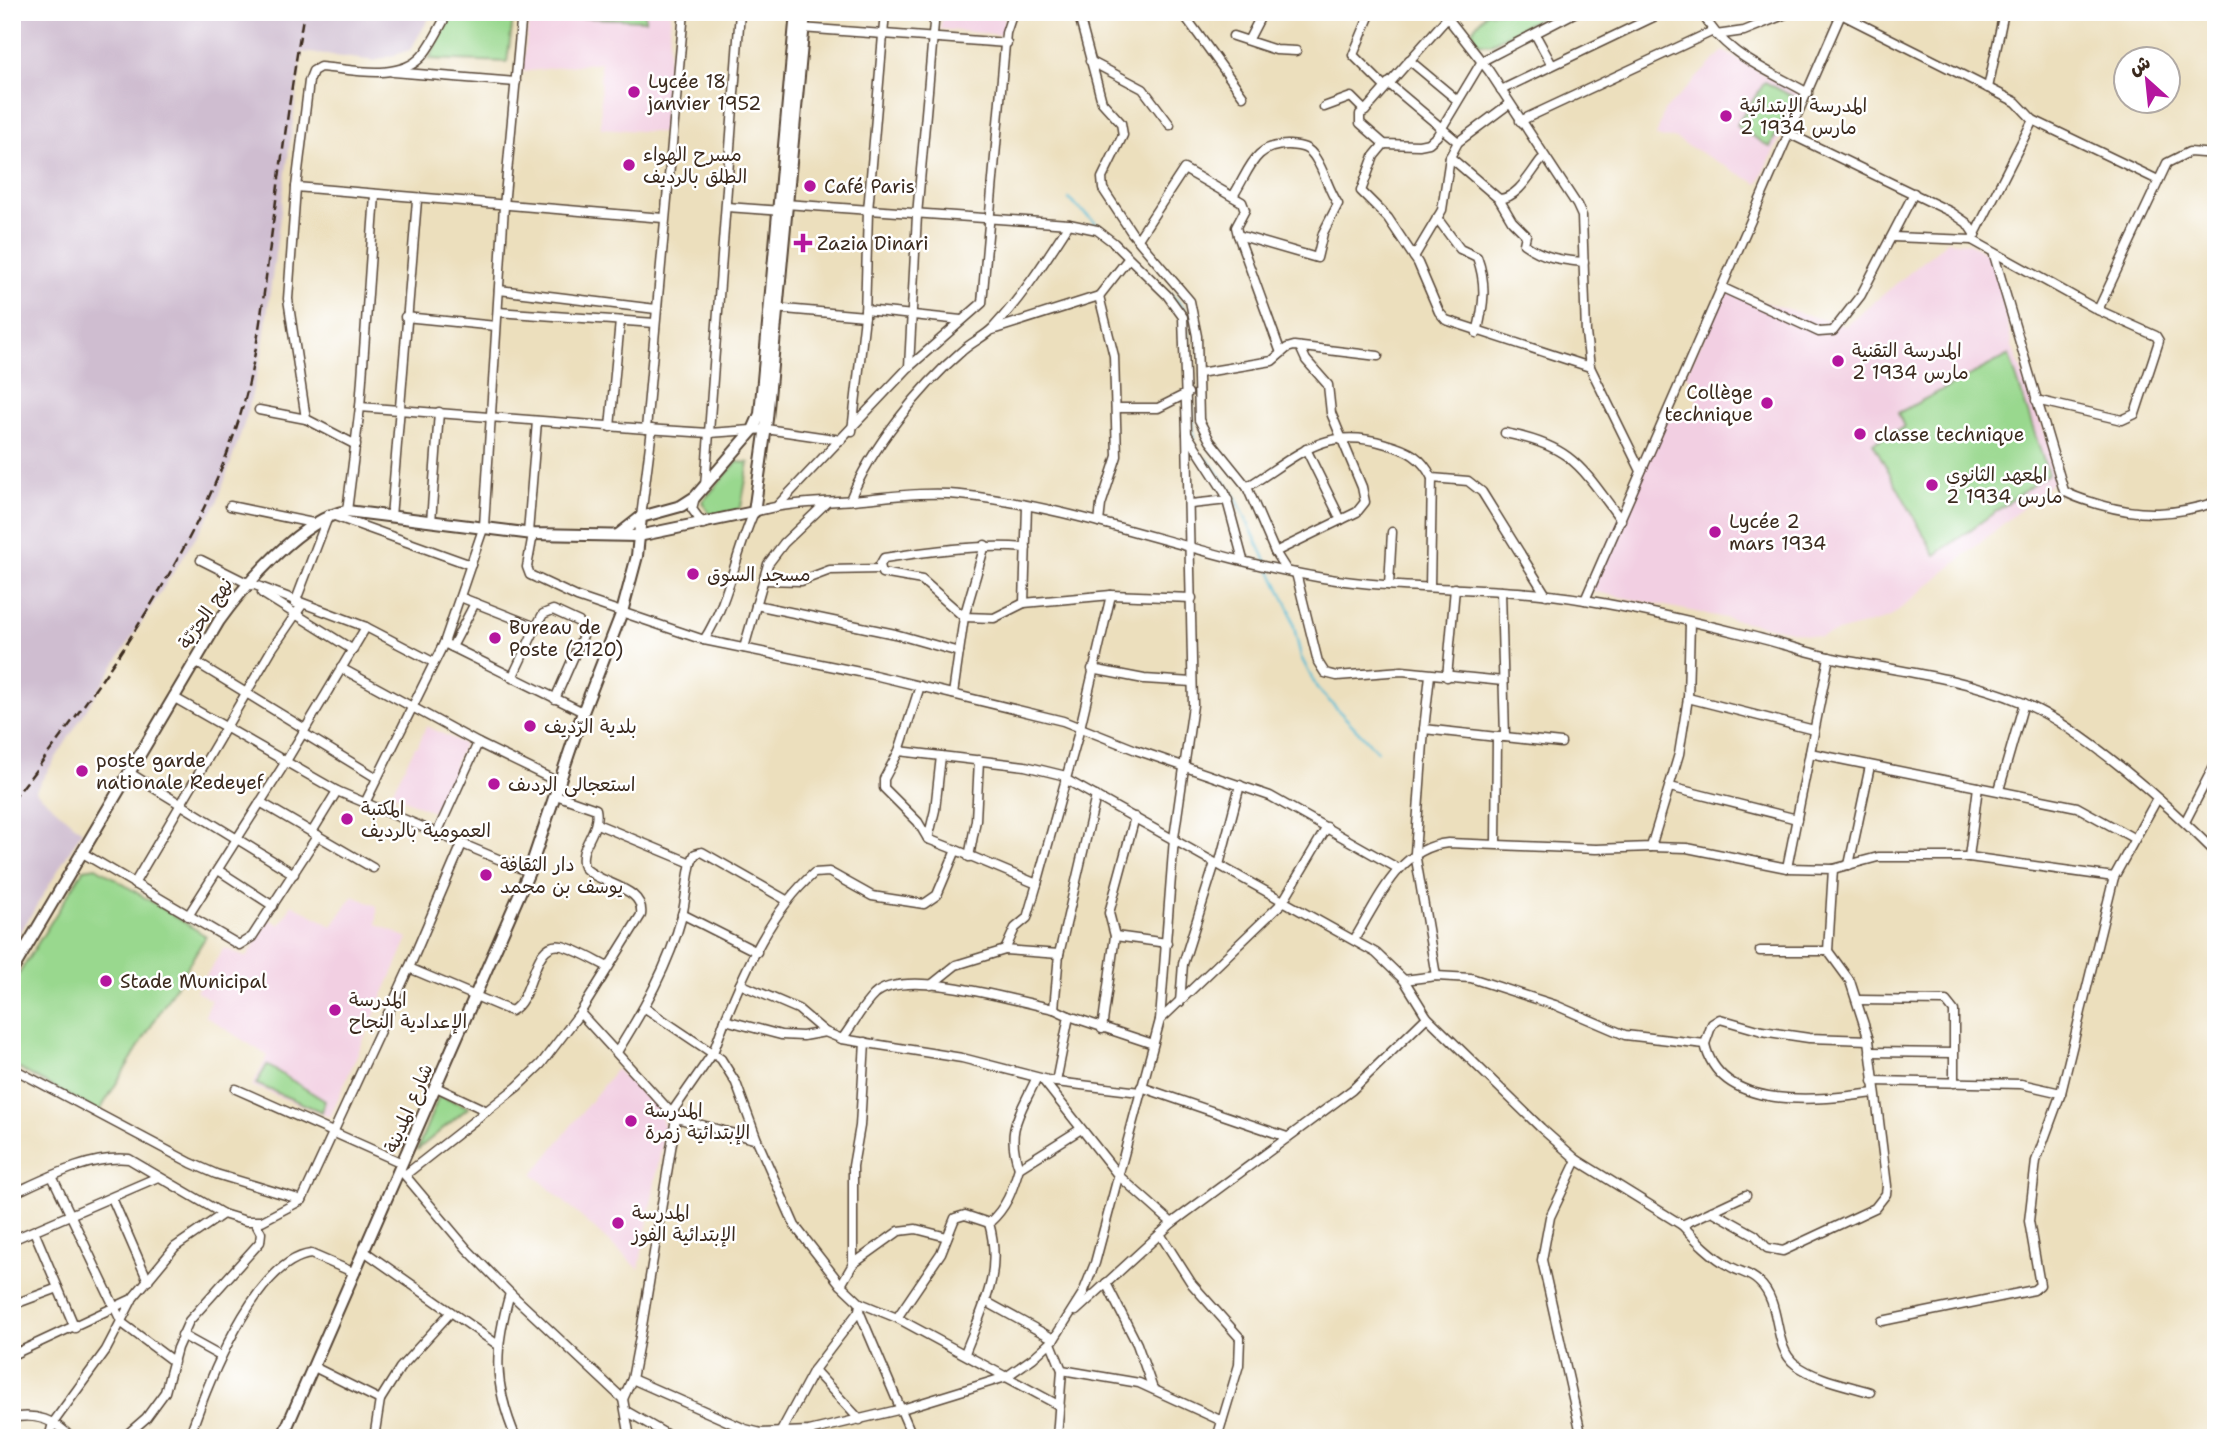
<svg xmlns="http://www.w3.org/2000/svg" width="2228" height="1450" font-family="'Shantell Sans','Playpen Sans Arabic',sans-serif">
	<rect width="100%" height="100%" fill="#fff"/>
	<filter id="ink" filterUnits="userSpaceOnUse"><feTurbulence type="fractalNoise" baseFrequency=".0143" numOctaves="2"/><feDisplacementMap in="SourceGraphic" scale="14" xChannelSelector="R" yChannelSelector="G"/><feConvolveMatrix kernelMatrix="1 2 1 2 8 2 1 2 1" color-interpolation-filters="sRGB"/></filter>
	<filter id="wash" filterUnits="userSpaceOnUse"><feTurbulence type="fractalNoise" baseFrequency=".00686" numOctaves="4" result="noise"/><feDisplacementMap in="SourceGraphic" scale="28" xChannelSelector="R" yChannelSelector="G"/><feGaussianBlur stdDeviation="1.57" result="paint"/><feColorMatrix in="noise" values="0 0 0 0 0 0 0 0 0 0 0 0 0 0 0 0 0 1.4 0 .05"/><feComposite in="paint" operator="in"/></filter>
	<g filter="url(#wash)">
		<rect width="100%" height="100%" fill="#ecdfbd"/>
		<g fill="#f2cfe2">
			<polygon points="530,12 671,12 664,133 601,128 600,62 522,72"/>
			<polygon points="942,12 1006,12 1002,35 940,29"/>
			<polygon points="1723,51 1801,95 1758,184 1674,138 1656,137 1664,111"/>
			<polygon points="1948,241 1969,243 1995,258 2012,346 2061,476 1889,618 1820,637 1586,590 1666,416 1695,413 1699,384 1685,375 1726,291 1845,326"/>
			<polygon points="426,726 464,744 454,765 458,767 433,812 391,793 415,747 418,746"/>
			<polygon points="353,896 377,906 377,924 408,938 330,1117 252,1086 268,1056 205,1016 211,1000 196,991 224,948 247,957 269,919 280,925 292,904 332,926"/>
			<polygon points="616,1069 657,1107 665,1128 639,1269 533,1174"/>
		</g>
		<polygon fill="#cfbdd0" points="12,12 433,12 410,50 375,61 302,52 262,353 246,418 217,503 35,791 82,831 12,946"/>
		<g fill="#99d88e" stroke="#6a8156" stroke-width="2">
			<polygon points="454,12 514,12 507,62 429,59"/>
			<polygon points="536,12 645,12 645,20 536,16"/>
			<polygon points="1487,12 1550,12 1490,44 1478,43 1472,30"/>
			<polygon points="1765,82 1794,97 1770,147 1736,126"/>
			<polygon points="2009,355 2048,474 1935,555 1873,443 1904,427 1898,413"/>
			<polygon points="737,462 749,463 741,507 734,511 710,515 702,502"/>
			<polygon points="96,867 206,936 99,1112 12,1065 12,985 84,869"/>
			<polygon points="267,1065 325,1101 322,1112 256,1084"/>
			<polygon points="439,1096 469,1107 417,1150"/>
		</g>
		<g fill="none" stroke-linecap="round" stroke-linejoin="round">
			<g stroke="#56bbd4" stroke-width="2.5">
				<polyline points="1069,199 1102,229"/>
				<polyline points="1170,294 1184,308 1186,317"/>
				<polyline points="1187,330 1194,438"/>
				<polyline points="1207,459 1234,494 1268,565"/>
				<polyline points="1271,571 1290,610 1301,657 1317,688 1377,751"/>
			</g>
		</g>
	</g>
	<g filter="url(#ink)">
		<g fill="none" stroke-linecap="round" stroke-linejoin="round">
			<g stroke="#564536" stroke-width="11">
				<g id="minor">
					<polyline points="1078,12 1102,102 1121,123 1123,135 1102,178 1103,189 1132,233 1190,301 1197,336 1199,420 1210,441 1247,487 1275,552 1287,571"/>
					<polyline points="1182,12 1243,96"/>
					<polyline points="1371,12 1353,55 1385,87"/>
					<polyline points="1443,12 1489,71 1577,205 1582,216 1586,333 1590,367 1641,471"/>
					<path d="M 1702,12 C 1722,54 1770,71 1808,93"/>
					<polyline points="1843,15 2016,102 2033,120 1972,240"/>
					<polyline points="801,28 1007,43"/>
					<polyline points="1535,34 1552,65"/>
					<polyline points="1716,35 1744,31 1791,12"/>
					<polyline points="1233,36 1276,50 1296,51"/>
					<polyline points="1249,39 1263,12"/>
					<polyline points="1409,60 1457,100"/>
					<polyline points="1090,61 1143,89 1170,125"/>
					<polyline points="393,72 516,82"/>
					<polyline points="1388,83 1458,142"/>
					<polyline points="1988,88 2004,12"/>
					<polyline points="1501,90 1664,12"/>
					<path d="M 1509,104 L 1458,142 L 1450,157 L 1499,199 C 1518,198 1530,174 1541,160"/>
					<polyline points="1324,107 1351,97 1365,111 1360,114 1360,123 1384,144 1419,145 1429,143 1437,136 1482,61 1576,12"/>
					<polyline points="1365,111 1448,17"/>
					<polyline points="2033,120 2158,180"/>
					<polyline points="1520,121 1713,31"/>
					<polyline points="1790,134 1951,212 1967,223 1975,235"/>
					<polyline points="1384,144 1374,156 1361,191 1388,218 1418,263 1439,312 1446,320 1590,367"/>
					<polyline points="296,187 663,218"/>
					<path d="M 1233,196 C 1250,170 1253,144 1289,145 C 1302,146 1309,147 1316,159 C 1325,173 1328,189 1338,204 L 1323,233 L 1317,258 L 1238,235"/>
					<path d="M 1499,199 L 1512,221 L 1526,235 L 1524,244 C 1544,258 1560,260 1584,262"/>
					<polyline points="785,204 1069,224"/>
					<polyline points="727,207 783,211"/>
					<path d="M 1437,218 L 1460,249 L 1477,257 C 1487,284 1484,305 1477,333"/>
					<polyline points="1892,237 1972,240 2098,310 2167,163 2189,152 2216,154"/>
					<polyline points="1138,239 1184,169 1242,202 1245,210 1236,227 1238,235 1281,353"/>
					<path d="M 1994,255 L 2064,491 C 2075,498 2088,501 2101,505 C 2142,517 2176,515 2216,502"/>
					<polyline points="1414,257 1442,210 1450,157"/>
					<polyline points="1723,288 1819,332 1833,331 1861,295 1914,193"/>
					<polyline points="499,290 656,309"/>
					<polyline points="1099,296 1128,259"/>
					<polyline points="773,308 865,316"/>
					<polyline points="865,310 961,320"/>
					<polyline points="498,312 655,323"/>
					<polyline points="405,317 496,326"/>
					<polyline points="992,330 1099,296 1114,356 1117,456 1101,505 1099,522"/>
					<polyline points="909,367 917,215 935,12"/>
					<polyline points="1199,373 1272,361 1287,348 1294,346 1378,356"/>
					<polyline points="2036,400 2122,420 2135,414 2159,341 2156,336 2098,310"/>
					<polyline points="360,407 646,429 709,433 766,429 841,440"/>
					<polyline points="1116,408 1158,408 1188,393"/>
					<polyline points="259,410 306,419"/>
					<polyline points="610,427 620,321"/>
					<polyline points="646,429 684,12"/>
					<polyline points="852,431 865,316 868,211 885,12"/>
					<path d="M 1505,433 C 1573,446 1581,467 1621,520"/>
					<path d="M 356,445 L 306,419 L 288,299 L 296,187 L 309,81 L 313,71 L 320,67 C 350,69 399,82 422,56 C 433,43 440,27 448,12"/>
					<polyline points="1306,449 1341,520"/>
					<polyline points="705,487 740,12"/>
					<path d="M 1247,487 C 1298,456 1323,425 1386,444 C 1408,450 1422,457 1432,478 L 1468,481 L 1482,492 L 1546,595"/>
					<polyline points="695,497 692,509 703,524"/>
					<path d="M 850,500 C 870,449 920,387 962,351 C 972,342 984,337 993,328 C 1022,297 1046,260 1069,224 L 1097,230 L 1114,243 L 1167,295 L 1183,317 L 1187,434 L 1225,493 L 1243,560"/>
					<polyline points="1191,504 1228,500"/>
					<polyline points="778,505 909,367 982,303 1006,33 1013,12"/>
					<polyline points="230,506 313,523"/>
					<polyline points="1027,506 1024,603 1111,595 1192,598"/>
					<polyline points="347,511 360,407 375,195"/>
					<polyline points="391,517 417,200"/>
					<polyline points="641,517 652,429"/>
					<polyline points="431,522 439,412"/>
					<polyline points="528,533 537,421"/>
					<polyline points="533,534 527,567 530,575 577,597 704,640 874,675 1063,721 1136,750 1270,796 1399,869"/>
					<polyline points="1275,552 1357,512 1365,502 1362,487 1331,413 1328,385 1306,360 1300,347"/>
					<polyline points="201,560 251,585"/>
					<polyline points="1296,573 1318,662 1325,673 1337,676 1402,671 1503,681"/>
					<polyline points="764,580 801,581 830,570 880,569"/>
					<polyline points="247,582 366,627 433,662"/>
					<polyline points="1389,585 1392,532"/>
					<polyline points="1430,587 1432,478"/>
					<polyline points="262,593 353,650"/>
					<polyline points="460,597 536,627 512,678"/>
					<polyline points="1585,600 1842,12"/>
					<polyline points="295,603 329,514 471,565"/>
					<path d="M 1024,603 L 994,618 L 964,617 L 922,580 L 882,573 L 880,565 L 884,558 C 933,551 977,544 1026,548"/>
					<polyline points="756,605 895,634 959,652"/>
					<polyline points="536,627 543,614 553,610 579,622 585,631 555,699"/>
					<path d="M 704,640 C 729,601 735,555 754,512 C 787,502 819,503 853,500 C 888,497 926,491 961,495 C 1085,508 1201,558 1323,578 C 1410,592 1498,585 1585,600 C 1638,609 1691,621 1743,634 C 1773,641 1803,651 1833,658 C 1896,671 1961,677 2021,702 C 2082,727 2169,806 2216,853"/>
					<polyline points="444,643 583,712"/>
					<polyline points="452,647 475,603"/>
					<polyline points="744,648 768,564 784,543 827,502"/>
					<polyline points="194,661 305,729"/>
					<polyline points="341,668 478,743 560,783"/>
					<polyline points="1092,669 1144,679 1192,682"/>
					<polyline points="1447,677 1455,588"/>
					<polyline points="920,686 899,751 884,779 884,788 918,822 928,839 956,850"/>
					<polyline points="953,694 964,617 985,545"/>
					<polyline points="173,697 337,791 529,872"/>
					<polyline points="1688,698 1814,730"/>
					<polyline points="1424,729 1430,675"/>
					<polyline points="303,733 377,778"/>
					<polyline points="1505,737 1561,743"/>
					<polyline points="899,751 1025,766 1066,776"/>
					<polyline points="1810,753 2077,807 2135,839"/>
					<polyline points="128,772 294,874"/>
					<polyline points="1065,779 1376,953 1404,980 1427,1017 1541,1128 1577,1160 1682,1225 1746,1195"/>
					<polyline points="1670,787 1797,819"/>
					<polyline points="1999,790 2024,703"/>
					<polyline points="260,802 373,868"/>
					<polyline points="365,803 444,643 484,526 504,206 522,12"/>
					<polyline points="2185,822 2216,762"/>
					<polyline points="597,824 691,863 695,854 702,852 788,901"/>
					<polyline points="312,832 337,791"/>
					<polyline points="437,833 478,743"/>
					<polyline points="928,839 935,810 941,756"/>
					<polyline points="1496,844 1497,737 1505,737 1501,591"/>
					<polyline points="1651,847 1687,848 1787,868 1833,869 1828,951 1850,981 1869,1040 1887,1186 1886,1194 1875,1208 1783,1251 1767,1248 1755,1235 1712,1211"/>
					<polyline points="81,852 239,945 252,937 318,835"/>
					<polyline points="969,857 976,820 979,760"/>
					<polyline points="1969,857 1978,787"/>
					<polyline points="1219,865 1240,785"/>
					<polyline points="1849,865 1870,766"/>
					<polyline points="1787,868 1829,657"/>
					<polyline points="1833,869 1878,857 1969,857 2114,877"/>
					<polyline points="218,870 273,906"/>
					<polyline points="134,884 272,649 302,605"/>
					<polyline points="1037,884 1080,728 1111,595"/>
					<polyline points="682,914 757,952"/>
					<polyline points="188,916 282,768 366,627"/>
					<polyline points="1115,936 1167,943"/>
					<path d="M 1354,940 C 1378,901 1398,848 1448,843 L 1596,849 L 1651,847 L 1679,754 L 1688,698 L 1690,622"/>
					<polyline points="1760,951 1828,951"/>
					<polyline points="1059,954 1096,796"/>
					<path d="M 409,968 L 511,1011 C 535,1000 531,939 562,946 C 578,950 594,960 608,967"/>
					<polyline points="1436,976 1415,853 1424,729 1497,737"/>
					<path d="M 1404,980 L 1436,976 L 1471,978 L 1555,1005 L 1625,1035 L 1705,1044 C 1720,1113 1821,1100 1874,1093"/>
					<polyline points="740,984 798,1009 825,1032"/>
					<polyline points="931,985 956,965 1005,950"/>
					<polyline points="1858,1000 1946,1001 1954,1011 1954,1083"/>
					<polyline points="1180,1002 1183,964 1215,863"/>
					<polyline points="645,1008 721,1059 736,1083 757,1140"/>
					<polyline points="580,1013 676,1118 642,1326 632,1379 623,1399 630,1438"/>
					<polyline points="1069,1016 1153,1044"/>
					<path d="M 725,1020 C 746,968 771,911 814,873 L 829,872 L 872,896 L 924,904 L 937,895 L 956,850 L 1037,884 L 1027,918 L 1015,928 L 1005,950 L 1059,954 L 1054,1009 L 1069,1016 L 1056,1082 L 1140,1092"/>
					<polyline points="1160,1020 1174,838 1193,705 1187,434"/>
					<polyline points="1102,1029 1115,936 1109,913 1135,817"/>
					<path d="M 842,1039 C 853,1025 862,1006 874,995 C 903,966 1015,1001 1054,1009"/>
					<polyline points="1705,1044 1712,1024 1720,1019 1762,1031 1809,1038 1869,1040"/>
					<path d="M 617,1052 C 644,1009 669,965 682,916 C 686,899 687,880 691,863"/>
					<polyline points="1870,1052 1953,1053"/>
					<polyline points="12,1068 191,1163 216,1174 302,1200"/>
					<polyline points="1043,1080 1118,1175 1172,1223"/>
					<polyline points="1873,1081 2021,1084 2061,1093"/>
					<polyline points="436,1087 487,1111"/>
					<polyline points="1141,1087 1287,1137"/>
					<polyline points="236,1089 402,1163"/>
					<polyline points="672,1112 713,1053 725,1020 781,1035 803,1036 825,1032 842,1039 962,1058 1056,1082"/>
					<polyline points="676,1118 757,1140 795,1226 841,1285 860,1303 897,1318 1060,1406"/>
					<polyline points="1577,1160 1550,1217 1542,1260 1582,1438"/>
					<path d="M 1019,1168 C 1005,1129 1020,1114 1036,1079"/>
					<polyline points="403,1173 467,1249 510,1293 623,1399"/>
					<path d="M 405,1175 L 517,1087 L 541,1064 L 580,1013 L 641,915 C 645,886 599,885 584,867 C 577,846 601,832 596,809 L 556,795"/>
					<polyline points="52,1176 122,1323 174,1362"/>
					<path d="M 12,1194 C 47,1178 90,1155 129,1159 L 223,1214 L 246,1221 L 262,1221 L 302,1200 L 409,968 L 462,844"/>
					<polyline points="112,1198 148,1281"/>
					<path d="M 1682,1225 C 1696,1240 1712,1257 1731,1267 C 1740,1272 1752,1274 1759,1282 C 1783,1304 1772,1346 1795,1364 C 1814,1379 1847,1385 1870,1392"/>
					<polyline points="34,1231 75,1328"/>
					<polyline points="1160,1234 1192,1284 1240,1338 1239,1365 1217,1438"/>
					<polyline points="12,1240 158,1177"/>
					<polyline points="364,1251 498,1345"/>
					<polyline points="853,1264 853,1166 860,1126 865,1042"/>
					<polyline points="1106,1283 1137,1344 1153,1389"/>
					<polyline points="841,1285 853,1264 899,1231 916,1229 947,1237"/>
					<path d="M 510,1293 C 494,1349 493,1384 516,1438"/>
					<polyline points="985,1301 1054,1339"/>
					<polyline points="12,1305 58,1288"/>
					<polyline points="859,1311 913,1438"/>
					<polyline points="1076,1311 1172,1223 1352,1090 1427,1017"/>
					<path d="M 897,1318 L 941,1253 L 955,1218 L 965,1215 L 989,1223 C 1007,1207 1012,1191 1019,1168 L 1081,1129"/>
					<polyline points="1882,1321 2034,1290 2040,1285 2029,1221 2036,1161 2061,1093 2114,877 2157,799"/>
					<polyline points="182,1335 220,1356"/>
					<polyline points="1051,1343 1062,1370 1057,1438"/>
					<path d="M 965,1353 C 983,1307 1003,1273 989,1223"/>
					<polyline points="12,1355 132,1299 175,1247 223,1214"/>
					<polyline points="314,1367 380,1400 400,1368 451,1312"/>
					<polyline points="814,1370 860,1420"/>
					<polyline points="1062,1370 1139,1383 1222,1421"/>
					<polyline points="632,1379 745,1429 761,1433 809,1431 902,1409 1006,1377 1033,1358 1054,1339 1083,1293 1095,1263 1160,1020 1282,903 1327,827"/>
					<polyline points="626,1411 673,1438"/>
					<path d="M 12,1418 C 35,1413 56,1420 71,1438"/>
					<polyline points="779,1435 814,1370 859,1311 860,1303"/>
					<polyline points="49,1438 53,1423 106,1350 132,1300"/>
					<polyline points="123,1438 146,1418 165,1392 177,1348 189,1321 260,1242 261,1233 255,1222"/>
					<path d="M 189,1438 C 205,1390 254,1261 311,1254 L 355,1273"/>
					<polyline points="374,1438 380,1400"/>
				</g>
			</g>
			<g stroke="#564536" stroke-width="14">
				<g id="tertiary">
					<polyline points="618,535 641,517 681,506 695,497 753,430 760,414 796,12"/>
					<path d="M 12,971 L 219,621 C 245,585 302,518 347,511 L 533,534 L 638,536 L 754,512 L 767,419 L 805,12"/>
					<polyline points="282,1438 529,872 583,712 622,612 637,556 641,517"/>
				</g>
			</g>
			<use href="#minor" stroke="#fff" stroke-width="8"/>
			<use href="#tertiary" stroke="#fff" stroke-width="10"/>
			<path stroke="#3b2a1e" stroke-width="2.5" stroke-dasharray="10 5" stroke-linecap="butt" d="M 12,801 C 103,683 208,540 246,395 C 259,343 264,291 271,238 C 281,163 291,87 304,12"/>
		</g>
	</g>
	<g fill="#b5179e" stroke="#fff" stroke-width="2.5">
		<circle cx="634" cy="92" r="7"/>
		<circle cx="1726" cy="116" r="7"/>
		<circle cx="629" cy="165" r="7"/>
		<circle cx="810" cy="186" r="7"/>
		<path d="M799.5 232.5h7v7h7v7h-7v7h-7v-7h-7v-7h7z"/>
		<circle cx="1838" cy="361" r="7"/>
		<circle cx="1767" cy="403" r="7"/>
		<circle cx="1860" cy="434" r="7"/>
		<circle cx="1932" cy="485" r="7"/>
		<circle cx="1715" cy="532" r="7"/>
		<circle cx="693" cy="574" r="7"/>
		<circle cx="495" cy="638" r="7"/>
		<circle cx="530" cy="726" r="7"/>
		<circle cx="82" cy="771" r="7"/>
		<circle cx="494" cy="784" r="7"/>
		<circle cx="347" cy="819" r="7"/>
		<circle cx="486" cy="875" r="7"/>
		<circle cx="106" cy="981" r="7"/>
		<circle cx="335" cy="1010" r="7"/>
		<circle cx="631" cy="1121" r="7"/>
		<circle cx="618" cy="1223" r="7"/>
	</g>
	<g text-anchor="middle" stroke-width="5" stroke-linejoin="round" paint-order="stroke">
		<g font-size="19" fill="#3b2a1e" stroke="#fff" text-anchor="start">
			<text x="648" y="88">Lycée 18<tspan x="648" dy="22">janvier 1952</tspan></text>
			<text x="1740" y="112">المدرسة الإبتدائية<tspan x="1740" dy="22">2 مارس 1934</tspan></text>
			<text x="643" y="161">مسرح الهواء<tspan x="643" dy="22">الطلق بالرديف</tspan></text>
			<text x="824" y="193">Café Paris</text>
			<text x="817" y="250">Zazia Dinari</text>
			<text x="1852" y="357">المدرسة التقنية<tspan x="1852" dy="22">2 مارس 1934</tspan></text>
			<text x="1753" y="399" text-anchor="end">Collège<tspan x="1753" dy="22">technique</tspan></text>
			<text x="1874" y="441">classe technique</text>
			<text x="1946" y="481">المعهد الثانوي<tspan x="1946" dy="22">2 مارس 1934</tspan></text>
			<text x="1729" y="528">Lycée 2<tspan x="1729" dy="22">mars 1934</tspan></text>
			<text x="707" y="581">مسجد السوق</text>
			<text x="509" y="634">Bureau de<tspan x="509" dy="22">Poste (2120)</tspan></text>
			<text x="544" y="733">بلدية الرّديف</text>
			<text x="96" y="767">poste garde<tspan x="96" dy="22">nationale Redeyef</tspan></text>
			<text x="508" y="791">استعجالى الردىف</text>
			<text x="361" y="815">المكتبة<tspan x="361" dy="22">العمومية بالرديف</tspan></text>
			<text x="500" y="871">دار الثقافة<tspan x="500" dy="22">يوسف بن محمد</tspan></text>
			<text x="120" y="988">Stade Municipal</text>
			<text x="349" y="1006">المدرسة<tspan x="349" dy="22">الإعدادية النجاح</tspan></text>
			<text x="645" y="1117">المدرسة<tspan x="645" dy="22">الإبتدائية زمرة</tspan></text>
			<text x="632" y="1219">المدرسة<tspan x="632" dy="22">الإبتدائية الفوز</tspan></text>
		</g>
		<g font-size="19" fill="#3b2a1e" stroke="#fff">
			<text transform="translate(205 613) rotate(-56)" y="7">نهج الحرّيّة</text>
			<text transform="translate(408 1108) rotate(-67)" y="7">شارع المدينة</text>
		</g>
	</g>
	<rect width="2228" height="1450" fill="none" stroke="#fff" stroke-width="42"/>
	<g transform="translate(2147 80) rotate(333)"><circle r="33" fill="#ffffff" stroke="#b1aaa5" stroke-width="2"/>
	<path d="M0-5L12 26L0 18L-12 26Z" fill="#b5179e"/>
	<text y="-10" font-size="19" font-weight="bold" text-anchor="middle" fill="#3b2a1e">ش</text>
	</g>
</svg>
